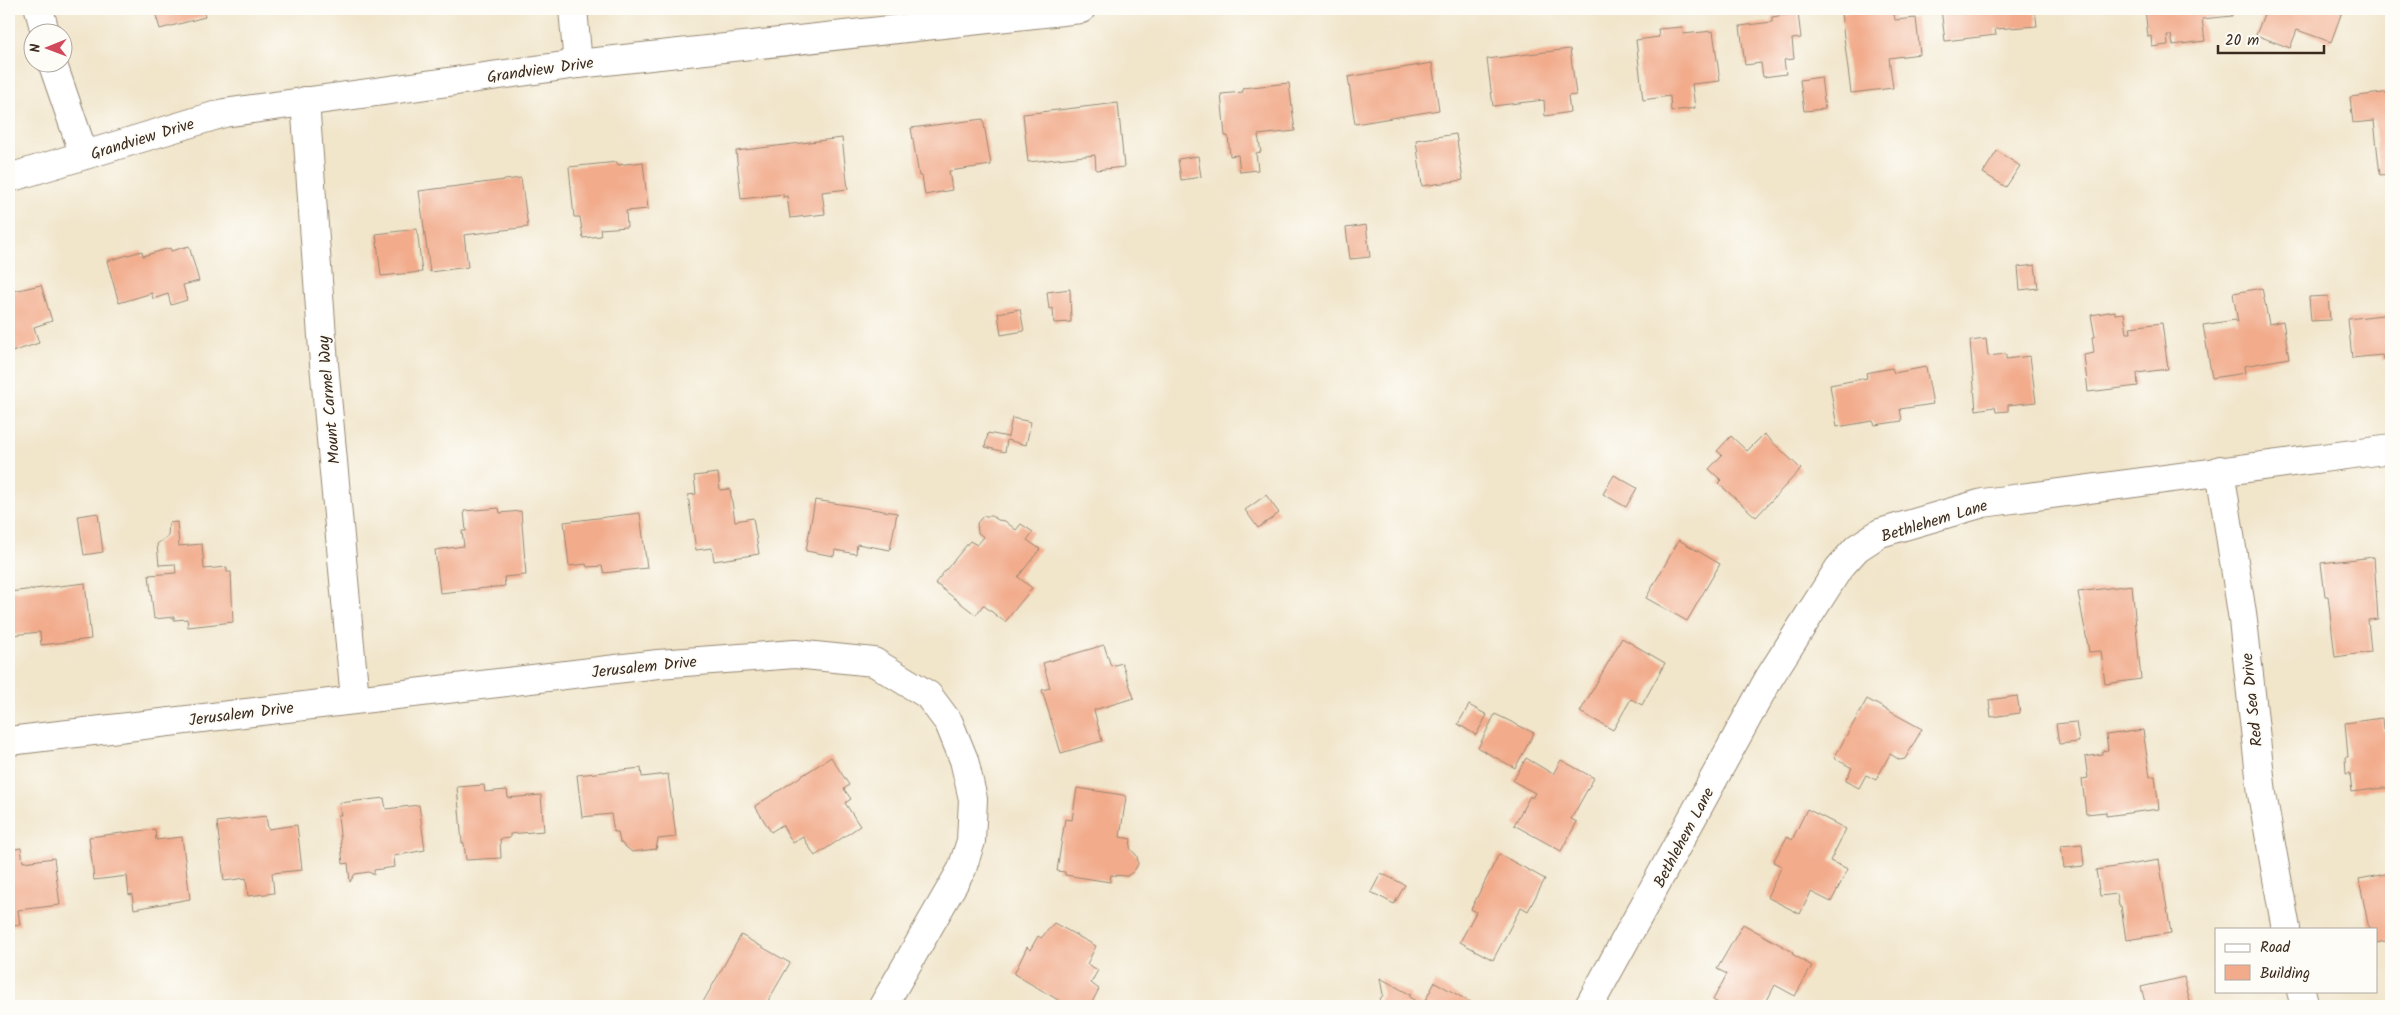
<svg xmlns="http://www.w3.org/2000/svg" width="2400" height="1015" font-family="Kalam,sans-serif">
	<rect width="100%" height="100%" fill="#fdfcf7"/>
	<filter id="ink" filterUnits="userSpaceOnUse"><feTurbulence type="fractalNoise" baseFrequency=".02" numOctaves="2"/><feDisplacementMap in="SourceGraphic" scale="10" xChannelSelector="R" yChannelSelector="G"/><feConvolveMatrix kernelMatrix="1 2 1 2 8 2 1 2 1" color-interpolation-filters="sRGB"/></filter>
	<filter id="wash" filterUnits="userSpaceOnUse"><feTurbulence type="fractalNoise" baseFrequency=".0096" numOctaves="4" result="noise"/><feDisplacementMap in="SourceGraphic" scale="20" xChannelSelector="R" yChannelSelector="G"/><feGaussianBlur stdDeviation="1.12" result="paint"/><feColorMatrix in="noise" values="0 0 0 0 0 0 0 0 0 0 0 0 0 0 0 0 0 1.4 0 .05"/><feComposite in="paint" operator="in"/></filter>
	<g filter="url(#wash)">
		<rect width="100%" height="100%" fill="#f1e5ca"/>
		<g id="blocks">
			<g fill="#f2ac8c">
				<polygon points="154,9 203,9 205,17 160,29"/>
				<polygon points="1875,9 1893,9 1895,20 1916,18 1920,54 1889,58 1893,88 1851,93 1841,13"/>
				<polygon points="1941,9 2035,9 2037,26 1995,29 1996,35 1945,41"/>
				<polygon points="2145,9 2231,9 2232,16 2202,19 2205,41 2173,45 2171,35 2167,35 2168,45 2152,47 2151,36 2148,37"/>
				<polygon points="2266,9 2343,9 2331,42 2297,30 2290,48 2256,35"/>
				<polygon points="1798,13 1801,38 1792,39 1794,59 1784,60 1786,74 1763,77 1761,63 1745,65 1740,26 1772,22 1772,17"/>
				<polygon points="1682,27 1683,34 1713,31 1720,81 1692,84 1695,108 1671,111 1670,96 1643,100 1636,40 1659,37 1658,29"/>
				<polygon points="1570,49 1576,95 1568,96 1570,112 1545,116 1544,100 1493,106 1487,59"/>
				<polygon points="1432,63 1439,110 1355,124 1348,77"/>
				<polygon points="1821,77 1825,109 1804,111 1800,80"/>
				<polygon points="1289,83 1295,131 1258,135 1261,152 1256,153 1258,170 1240,172 1238,155 1230,156 1228,136 1225,136 1221,94 1243,92 1242,88"/>
				<polygon points="2391,92 2391,174 2380,175 2374,121 2353,123 2350,97"/>
				<polygon points="1118,103 1124,167 1096,170 1095,155 1028,162 1023,114"/>
				<polygon points="983,119 991,165 949,171 952,190 925,195 922,176 919,176 911,128"/>
				<polygon points="1456,134 1463,180 1422,186 1416,140"/>
				<polygon points="842,138 848,189 822,192 825,214 790,218 787,196 783,197 783,194 741,199 736,151"/>
				<polygon points="1997,151 2020,166 2006,187 1983,173"/>
				<polygon points="1198,156 1201,177 1181,180 1178,159"/>
				<polygon points="617,162 617,165 643,162 648,209 626,211 627,227 600,229 601,236 583,238 580,217 574,217 569,167"/>
				<polygon points="521,178 528,227 464,235 468,267 430,272 419,191"/>
				<polygon points="1366,225 1370,257 1350,259 1346,228"/>
				<polygon points="417,229 422,272 381,276 376,234"/>
				<polygon points="189,246 199,281 183,285 187,300 171,305 168,294 153,299 152,293 119,303 107,261 142,251 143,256 170,248 171,251"/>
				<polygon points="2035,265 2038,288 2020,290 2018,267"/>
				<polygon points="41,285 52,321 34,327 39,343 9,353 9,292"/>
				<polygon points="2262,288 2269,324 2283,321 2289,358 2244,366 2245,373 2212,378 2203,325 2235,320 2238,323 2233,293"/>
				<polygon points="1070,289 1071,322 1054,323 1053,308 1049,309 1047,292"/>
				<polygon points="2328,296 2330,320 2311,321 2309,297"/>
				<polygon points="1020,309 1024,331 1001,335 998,313"/>
				<polygon points="2115,311 2115,314 2124,313 2127,333 2131,333 2130,327 2162,323 2168,369 2137,373 2138,386 2088,392 2084,355 2094,353 2092,337 2095,337 2091,315"/>
				<polygon points="2391,314 2391,358 2383,359 2382,355 2352,358 2348,319"/>
				<polygon points="1986,339 1988,356 2006,354 2006,359 2030,356 2036,402 2008,405 2008,411 1996,412 1995,407 1976,410 1970,341"/>
				<polygon points="1926,367 1933,404 1900,409 1902,421 1875,425 1873,421 1837,427 1830,385 1867,378 1866,373 1892,368 1894,373"/>
				<polygon points="1012,418 1031,422 1026,445 1007,440 1005,452 985,447 988,433 1008,437"/>
				<polygon points="1764,434 1801,469 1756,517 1718,483 1721,480 1709,469 1722,455 1717,451 1731,436 1747,451"/>
				<polygon points="718,473 720,490 730,489 735,521 753,518 759,554 714,561 712,548 696,550 688,495 696,494 694,476"/>
				<polygon points="1614,475 1637,488 1626,507 1603,494"/>
				<polygon points="1266,495 1279,513 1258,528 1245,510"/>
				<polygon points="815,500 897,513 890,550 857,544 856,554 835,550 834,556 806,551"/>
				<polygon points="499,508 500,513 521,511 526,575 504,577 505,586 440,593 435,550 464,546 462,531 466,531 464,511"/>
				<polygon points="98,513 103,552 84,555 78,516"/>
				<polygon points="640,513 647,568 604,573 602,566 587,567 586,564 569,566 564,522"/>
				<polygon points="983,516 992,516 998,520 1005,521 1016,530 1021,524 1033,532 1027,540 1040,549 1018,577 1032,588 1005,622 983,605 976,615 935,583 970,541 977,545 984,537 978,533 977,523"/>
				<polygon points="177,522 179,546 202,544 204,569 227,567 227,572 231,572 233,622 188,627 187,619 174,620 174,617 154,619 149,575 176,573 175,564 159,565 157,544 168,536 169,523"/>
				<polygon points="1679,540 1720,564 1687,621 1646,598"/>
				<polygon points="2374,557 2378,619 2368,620 2371,652 2335,657 2328,596 2325,596 2321,563"/>
				<polygon points="85,583 91,639 41,645 40,632 12,635 9,592"/>
				<polygon points="2132,585 2141,679 2105,684 2101,651 2089,652 2078,592"/>
				<polygon points="1622,638 1665,663 1642,705 1631,699 1613,730 1580,712"/>
				<polygon points="1104,645 1111,666 1122,663 1134,698 1094,710 1102,741 1061,753 1042,690 1050,688 1043,663"/>
				<polygon points="2017,696 2020,713 1991,717 1989,700"/>
				<polygon points="1867,699 1922,729 1905,759 1900,760 1890,754 1876,780 1866,775 1859,788 1845,781 1852,768 1834,758"/>
				<polygon points="1469,705 1487,715 1476,735 1458,724"/>
				<polygon points="1495,714 1534,733 1515,768 1478,748"/>
				<polygon points="2382,718 2383,730 2390,730 2391,740 2391,787 2352,792 2350,773 2346,774 2345,757 2348,757 2345,723"/>
				<polygon points="2076,722 2079,742 2059,744 2056,724"/>
				<polygon points="2143,730 2150,777 2155,776 2159,809 2106,816 2106,812 2086,814 2082,779 2088,778 2085,757 2102,754 2102,751 2108,750 2106,735"/>
				<polygon points="831,757 849,785 844,789 851,799 845,803 860,826 815,856 803,837 793,843 782,825 771,832 755,806"/>
				<polygon points="1526,758 1553,774 1561,760 1594,778 1571,819 1577,822 1561,851 1514,825 1530,796 1532,798 1535,793 1513,781"/>
				<polygon points="641,768 642,777 668,774 676,837 658,839 656,849 632,852 620,842 618,832 614,832 611,814 582,817 577,775"/>
				<polygon points="484,785 485,792 507,790 508,798 541,795 544,831 510,834 510,838 500,839 501,858 466,860 464,843 462,843 457,787"/>
				<polygon points="1077,788 1123,795 1126,797 1120,837 1131,839 1130,848 1137,856 1138,864 1134,871 1127,876 1111,875 1110,882 1065,875 1065,872 1057,871 1065,819 1072,820"/>
				<polygon points="384,798 386,809 419,805 425,850 394,856 395,867 374,870 374,875 369,872 355,874 350,882 348,863 343,864 338,815 341,815 339,803"/>
				<polygon points="1807,809 1846,829 1830,861 1848,869 1831,902 1811,892 1800,914 1767,897 1782,866 1773,862 1787,837 1792,840"/>
				<polygon points="266,816 268,829 297,825 302,870 272,873 274,893 248,896 246,878 224,881 217,822"/>
				<polygon points="155,829 156,840 182,837 190,899 134,909 132,894 129,895 127,876 94,880 89,837"/>
				<polygon points="2082,844 2084,866 2064,868 2061,846"/>
				<polygon points="21,848 23,862 54,858 60,905 18,910 20,925 9,926 9,850"/>
				<polygon points="1499,854 1545,879 1528,911 1521,907 1493,960 1460,942 1476,912 1471,909"/>
				<polygon points="2159,860 2171,933 2126,940 2121,906 2119,906 2117,894 2100,896 2096,870"/>
				<polygon points="1381,873 1405,885 1394,904 1371,892"/>
				<polygon points="2391,873 2391,940 2376,943 2376,929 2369,929 2359,879"/>
				<polygon points="1054,923 1096,946 1087,964 1098,970 1091,983 1099,989 1090,1006 1071,1006 1065,1004 1014,974 1027,947 1030,950 1038,936 1041,938"/>
				<polygon points="1743,924 1793,952 1792,954 1812,966 1795,996 1775,985 1764,1006 1724,1006 1713,1000 1727,974 1717,969"/>
				<polygon points="741,935 790,963 765,1006 712,1006 703,1002"/>
				<polygon points="2184,977 2191,1006 2146,1006 2141,987"/>
				<polygon points="1380,978 1411,995 1409,997 1423,1005 1435,982 1477,1006 1375,1006 1383,995"/>
			</g>
		</g>
	</g>
	<g filter="url(#ink)">
		<use href="#blocks" fill-opacity="0" stroke="#968874" stroke-width="1"/>
		<g fill="none" stroke-linecap="round" stroke-linejoin="round">
			<g stroke="#968874" stroke-width="30">
				<g id="street">
					<polyline points="39,9 45,32"/>
					<polyline points="573,9 578,64"/>
					<polyline points="52,62 84,155"/>
					<polyline points="305,101 324,364 355,699"/>
					<polyline points="9,178 224,113 578,64 1081,9"/>
					<polyline points="2220,470 2243,620 2262,794 2286,929"/>
					<polyline points="9,741 658,664 795,654 874,662 928,695 949,723 964,760 973,799 971,841 962,869 883,1006"/>
					<polyline points="2301,991 2305,1006"/>
					<polyline points="1589,1006 1769,678 1839,568 1857,548 1880,533 1983,503 2391,449"/>
				</g>
			</g>
			<use href="#street" stroke="#fff" stroke-width="28"/>
		</g>
	</g>
	<g text-anchor="middle" stroke-width="4" stroke-linejoin="round" paint-order="stroke">
		<g font-size="16" fill="#3b2a1e" stroke="#fdfcf7">
			<text transform="translate(540 69) rotate(-8)" y="6">Grandview Drive</text>
			<text transform="translate(142 138) rotate(-17)" y="6">Grandview Drive</text>
			<text transform="translate(328 400) rotate(-95)" y="6">Mount Carmel Way</text>
			<text transform="translate(1934 520) rotate(-17)" y="6">Bethlehem Lane</text>
			<text transform="translate(644 666) rotate(-6)" y="6">Jerusalem Drive</text>
			<text transform="translate(2251 700) rotate(-96)" y="6">Red Sea Drive</text>
			<text transform="translate(241 713) rotate(-7)" y="6">Jerusalem Drive</text>
			<text transform="translate(1683 837) rotate(-62)" y="6">Bethlehem Lane</text>
		</g>
	</g>
	<rect width="2400" height="1015" fill="none" stroke="#fdfcf7" stroke-width="30"/>
	<rect x="2215" y="928" width="162" height="65" fill="#fdfcf7" stroke="#afa8a0"/>
	<rect x="2225" y="944" width="25" height="8" fill="#ffffff" stroke="#afa8a0"/>
	<text x="2260" y="952" font-size="15" fill="#3b2a1e">Road</text>
	<rect x="2225" y="965" width="25" height="15" fill="#f2ac8c" stroke="#afa8a0"/>
	<text x="2260" y="978" font-size="15" fill="#3b2a1e">Building</text>
	<g transform="translate(48 48) rotate(269)"><circle r="24" fill="#fdfcf7" stroke="#afa8a0"/>
	<path d="M0-4L9 19L0 12L-9 19Z" fill="#d1495b"/>
	<text y="-8" font-size="14" font-weight="bold" text-anchor="middle" fill="#3b2a1e">N</text>
	</g>
	<path d="M2218 45v8h106v-8" fill="none" stroke="#3b2a1e" stroke-width="2.5"/>
	<text x="2225" y="45" font-size="15" fill="#3b2a1e" stroke="#fdfcf7" stroke-width="4" paint-order="stroke">20 m</text>
</svg>
